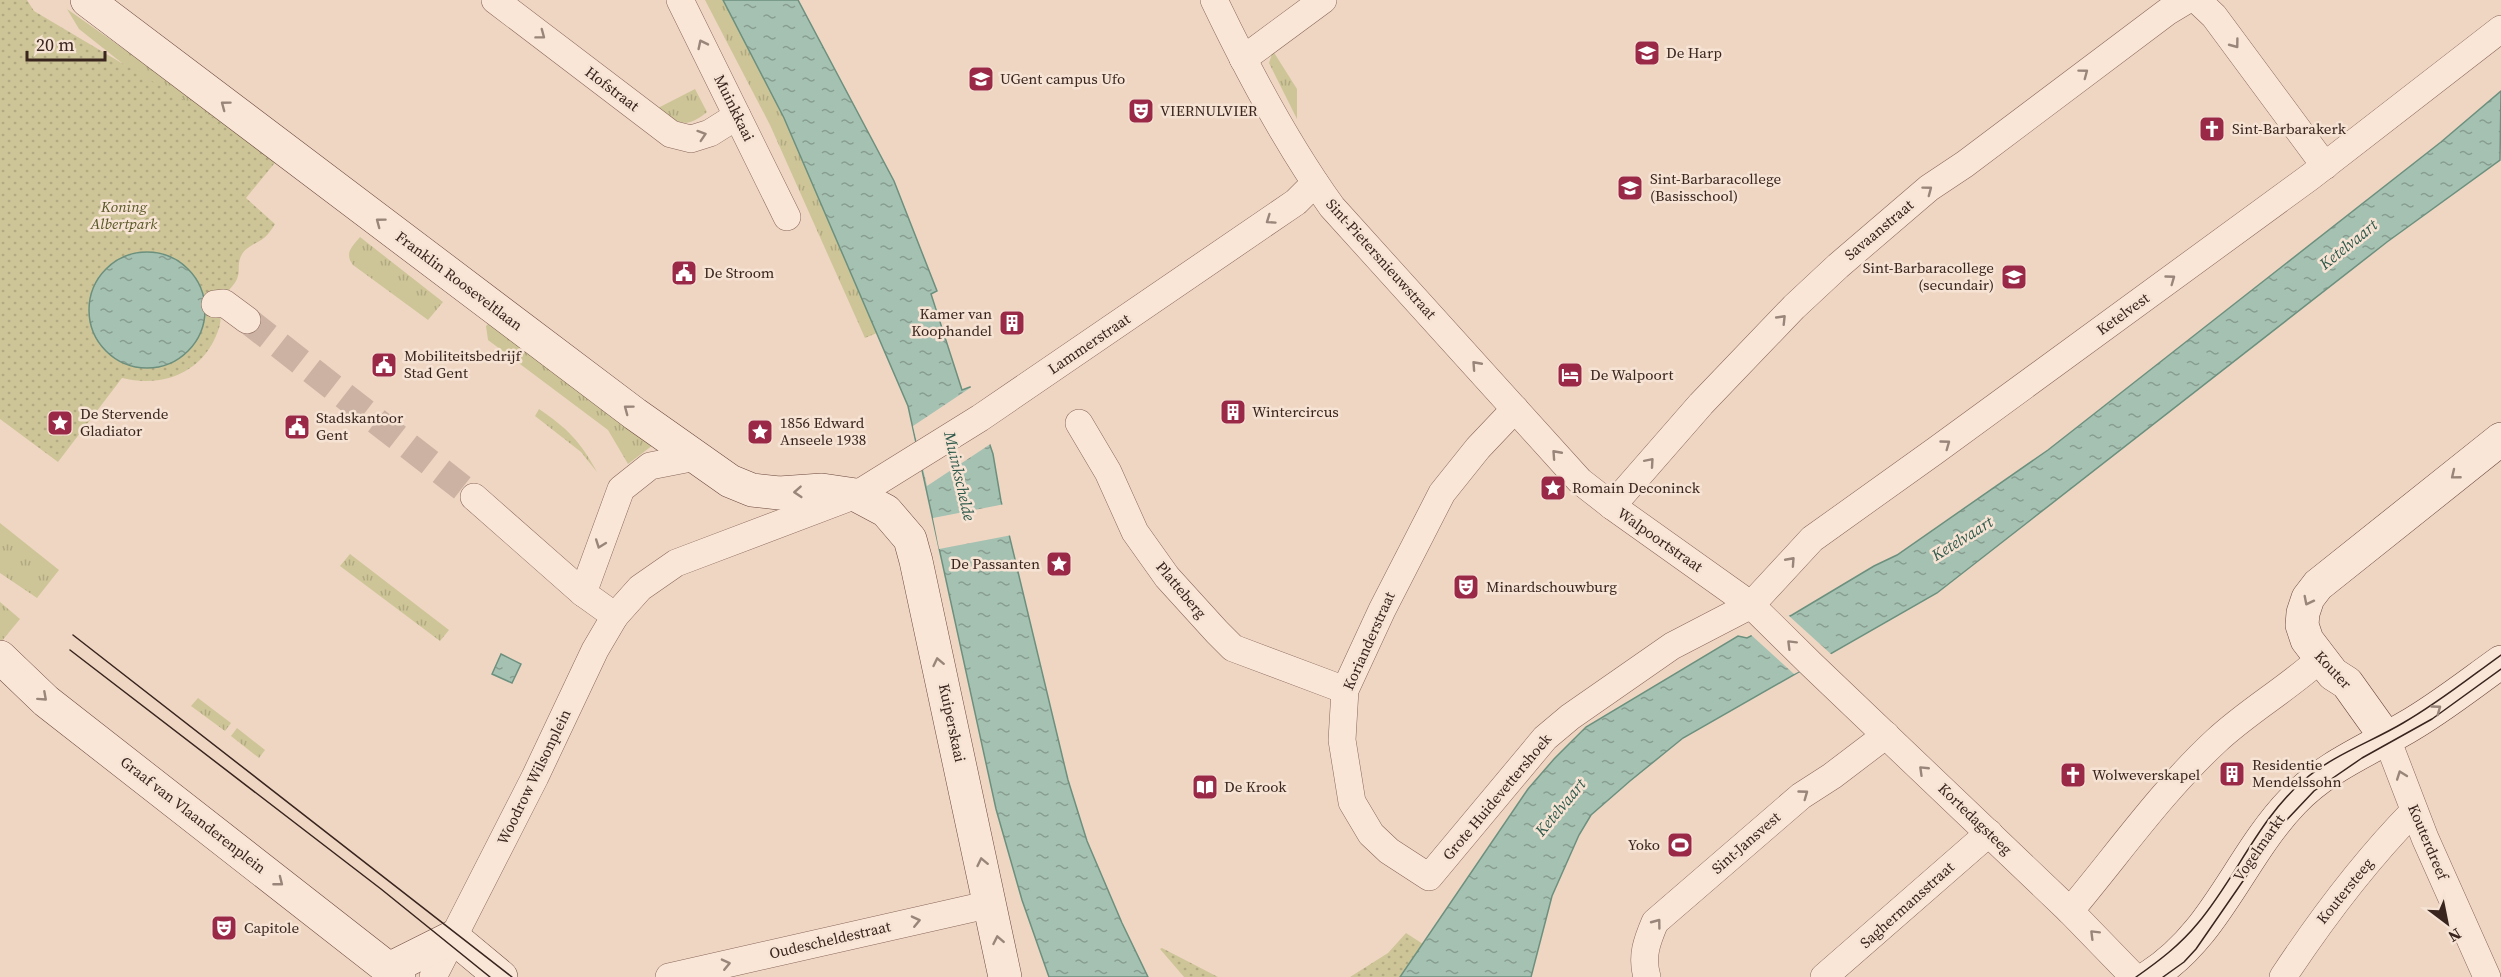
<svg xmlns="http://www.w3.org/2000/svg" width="2501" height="977" font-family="'Source Serif 4',serif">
	<defs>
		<pattern id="grass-tufts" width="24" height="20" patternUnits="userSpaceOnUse" patternTransform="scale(1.5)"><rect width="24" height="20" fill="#cdc597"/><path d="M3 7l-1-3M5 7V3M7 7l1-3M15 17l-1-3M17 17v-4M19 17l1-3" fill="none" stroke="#b1a982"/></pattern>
		<pattern id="park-dots" width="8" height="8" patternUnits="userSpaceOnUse" patternTransform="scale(1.5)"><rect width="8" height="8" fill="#cdc597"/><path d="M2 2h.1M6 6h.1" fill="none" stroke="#b1a982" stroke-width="1.8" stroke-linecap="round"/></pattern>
		<pattern id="water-ripples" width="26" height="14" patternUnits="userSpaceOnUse" patternTransform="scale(1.5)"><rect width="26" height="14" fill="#a5c1b2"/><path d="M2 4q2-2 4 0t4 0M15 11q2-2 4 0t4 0" fill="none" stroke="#879d90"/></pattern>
	</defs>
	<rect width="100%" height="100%" fill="#efd6c3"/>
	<g fill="url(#grass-tufts)">
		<polygon points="705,0 723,0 784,118 877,333 865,338 770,125"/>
		<polygon points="67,9 263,147 243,159 79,29"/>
		<polygon points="1273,51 1297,89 1297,119 1269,63"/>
		<path d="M 695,89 L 707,112 C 685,130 677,123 656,109 Z"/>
		<path d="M 360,237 L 443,302 L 428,320 L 353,265 C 344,253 352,247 360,237 Z"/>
		<polygon points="493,319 657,442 628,464 608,430 488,340 486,326"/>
		<path d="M 539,409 C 567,428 581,442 597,472 L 581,452 L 535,416 Z"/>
		<polygon points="0,523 59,570 37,598 0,573"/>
		<polygon points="350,554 449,630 440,641 340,566"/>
		<polygon points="0,602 20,619 1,642 0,640"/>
		<polygon points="198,698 231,723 225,731 191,706"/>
		<polygon points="237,728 265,750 259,758 231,736"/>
	</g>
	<g fill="url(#park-dots)">
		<path d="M 0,0 L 27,0 L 34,11 L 263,147 L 278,159 L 246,198 L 275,224 C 272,229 268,235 264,238 C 256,244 247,246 242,254 C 237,263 240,269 238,276 C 236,286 223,293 221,303 C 220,313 222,322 218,331 C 203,373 163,388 122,378 L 58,462 L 0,419 Z"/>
		<polygon points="1406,933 1423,944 1400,977 1350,977 1388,953"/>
		<polygon points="1162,948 1218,977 1184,977 1160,949"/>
	</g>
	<g fill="url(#water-ripples)" stroke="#6c907e" stroke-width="1.5">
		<polygon points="723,0 798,0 894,181 937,291 931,294 962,390 970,387 993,454 1001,501 1068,780 1087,841 1122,923 1148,977 1049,977 1022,900 996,809 908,406 784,118"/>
		<polygon points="2501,91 2500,160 2387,242 1937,593 1683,738 1630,781 1591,815 1579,835 1552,896 1531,977 1400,977 1528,789 1554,759 1586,727 1738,636 1747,638 1792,615 1874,566 1897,555 2048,450 2441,142"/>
		<circle cx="147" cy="310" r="58"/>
		<polygon points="501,654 521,664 512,683 492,674"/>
	</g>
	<g fill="#efd6c3">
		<polygon points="973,386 992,443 927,486 913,426"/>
		<polygon points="1005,504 1012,535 939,549 933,518"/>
		<polygon points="1788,615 1832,655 1794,674 1750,634"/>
	</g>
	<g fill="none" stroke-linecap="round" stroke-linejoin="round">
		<polyline stroke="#cbb2a2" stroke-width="27" stroke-dasharray="27 14" stroke-linecap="butt" points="247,320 474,497"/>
		<g stroke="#89675a" stroke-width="28">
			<g id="street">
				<polyline points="495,0 671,134 691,139 710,133 737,116"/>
				<polyline points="680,0 787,217"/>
				<path d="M 1214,0 C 1248,71 1286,143 1332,207 L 1580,481 L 1612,506 L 1751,605 L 1812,665 L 2070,911 L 2134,977"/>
				<polyline points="2197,0 2214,16 2325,166"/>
				<polyline points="1243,59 1323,0"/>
				<polyline points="215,304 224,303 247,320"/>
				<polyline points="1515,409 1478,448 1442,493 1382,610 1345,690 1342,740 1352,802 1371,834 1389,851 1429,877 1545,738 1570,717 1672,646 1751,605 1812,539 1935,451 2310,177 2501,29"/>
				<polyline points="1079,423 1108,472 1135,532 1167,577 1217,632 1233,648 1345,690"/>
				<polyline points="474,497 583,593"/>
				<polyline points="1612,506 1701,404 1794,307 1838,266 1929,188 1965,164 2167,12 2187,0"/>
				<polyline points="615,616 583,593 621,489 650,466 696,457"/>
				<polyline points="2387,739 2425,838 2487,977"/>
				<path d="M 2070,911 C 2118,854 2161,792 2216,741 C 2248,711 2287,689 2320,659"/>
				<polyline points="433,977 535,777 595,650 615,616 640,588 676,563 856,495 980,418 1296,202 1315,183"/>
				<polyline points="669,977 991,904"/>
				<path d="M 1647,977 C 1641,956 1647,941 1655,922 L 1801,796 L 1832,776 L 1886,735"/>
				<polyline points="1824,977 1989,833"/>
				<path d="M 2283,977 C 2322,918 2364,862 2414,811"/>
			</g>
		</g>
		<g stroke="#6b483d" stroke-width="34">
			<g id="secondary">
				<polyline points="87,0 635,414 730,481 752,490 779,493 822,490 856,495 886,511 910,539 916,561 1005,977"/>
				<polyline points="0,657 46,701 399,977"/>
				<polyline points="2387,739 2347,683 2333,674 2307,640 2302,625 2303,613 2308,598 2318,585 2501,439"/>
				<polyline points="389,969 453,937 501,977"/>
				<path d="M 2149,977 C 2217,934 2239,857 2293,801 C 2325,767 2368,750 2407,727 C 2440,708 2470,684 2501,662"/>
			</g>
		</g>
		<use href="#street" stroke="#f9e6d7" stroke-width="27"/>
		<use href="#secondary" stroke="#f9e6d7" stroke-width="33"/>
		<g stroke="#39241e" stroke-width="1.5">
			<polyline points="73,635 512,977"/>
			<polyline points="70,650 381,889 490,977"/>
			<path d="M 2136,977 C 2159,961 2180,945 2198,923 C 2236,878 2259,818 2304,780 C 2333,755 2371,742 2403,723 C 2438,703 2469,678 2501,655"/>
			<polyline points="2163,977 2184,962 2196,949 2281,826 2314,791 2362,758 2432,719 2501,669"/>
		</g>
	</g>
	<defs><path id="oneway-chevron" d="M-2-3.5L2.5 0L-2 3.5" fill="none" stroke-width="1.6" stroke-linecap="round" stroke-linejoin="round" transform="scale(1.5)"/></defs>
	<g stroke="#99857a">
		<use href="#oneway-chevron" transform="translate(541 35) rotate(37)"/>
		<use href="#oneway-chevron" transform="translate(702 44) rotate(-116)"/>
		<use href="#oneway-chevron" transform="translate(2235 44) rotate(53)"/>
		<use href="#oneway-chevron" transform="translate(2084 73) rotate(-37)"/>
		<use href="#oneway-chevron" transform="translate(225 105) rotate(-143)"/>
		<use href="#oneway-chevron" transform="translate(702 135) rotate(-18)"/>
		<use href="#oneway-chevron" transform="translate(1928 190) rotate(-37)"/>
		<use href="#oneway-chevron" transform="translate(1270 220) rotate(145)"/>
		<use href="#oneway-chevron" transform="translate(380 222) rotate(-143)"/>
		<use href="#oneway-chevron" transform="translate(2171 279) rotate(-36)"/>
		<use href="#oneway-chevron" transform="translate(1782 319) rotate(-46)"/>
		<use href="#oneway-chevron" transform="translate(1476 365) rotate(-132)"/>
		<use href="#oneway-chevron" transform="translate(628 409) rotate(-143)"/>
		<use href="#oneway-chevron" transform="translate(1946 444) rotate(-36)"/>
		<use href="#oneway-chevron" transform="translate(1556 454) rotate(-132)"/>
		<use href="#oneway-chevron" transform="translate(1650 462) rotate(-49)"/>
		<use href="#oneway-chevron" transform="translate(2455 475) rotate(141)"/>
		<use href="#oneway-chevron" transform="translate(798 492) rotate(176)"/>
		<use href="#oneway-chevron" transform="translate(600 544) rotate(110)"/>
		<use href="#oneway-chevron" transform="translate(1791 561) rotate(-48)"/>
		<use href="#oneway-chevron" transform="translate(2308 601) rotate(117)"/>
		<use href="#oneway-chevron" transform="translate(1791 644) rotate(-135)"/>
		<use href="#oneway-chevron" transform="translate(938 662) rotate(-102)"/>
		<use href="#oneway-chevron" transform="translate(43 697) rotate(42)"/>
		<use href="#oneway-chevron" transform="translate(2437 709) rotate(-36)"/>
		<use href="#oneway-chevron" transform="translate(1923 770) rotate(-136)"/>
		<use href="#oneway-chevron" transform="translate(2401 775) rotate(-110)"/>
		<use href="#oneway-chevron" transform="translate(1804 794) rotate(-36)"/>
		<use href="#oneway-chevron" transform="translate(982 862) rotate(-102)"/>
		<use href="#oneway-chevron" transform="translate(279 882) rotate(38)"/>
		<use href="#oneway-chevron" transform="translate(916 921) rotate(-13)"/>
		<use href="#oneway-chevron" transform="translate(1657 923) rotate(-53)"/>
		<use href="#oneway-chevron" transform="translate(2094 934) rotate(-135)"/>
		<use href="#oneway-chevron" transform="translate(998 940) rotate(-101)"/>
		<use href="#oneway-chevron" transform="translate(726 964) rotate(-13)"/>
	</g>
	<defs>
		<g id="school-square" transform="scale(1.35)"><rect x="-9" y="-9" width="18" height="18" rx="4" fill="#992947" stroke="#f6e3d3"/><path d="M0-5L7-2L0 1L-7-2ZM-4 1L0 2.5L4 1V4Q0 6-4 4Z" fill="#fff"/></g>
		<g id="university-square" transform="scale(1.35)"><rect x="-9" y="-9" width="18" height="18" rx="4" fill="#992947" stroke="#f6e3d3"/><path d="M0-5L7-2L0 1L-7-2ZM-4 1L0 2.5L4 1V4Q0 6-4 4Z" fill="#fff"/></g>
		<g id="theatre-square" transform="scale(1.35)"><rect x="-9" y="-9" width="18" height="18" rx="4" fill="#992947" stroke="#f6e3d3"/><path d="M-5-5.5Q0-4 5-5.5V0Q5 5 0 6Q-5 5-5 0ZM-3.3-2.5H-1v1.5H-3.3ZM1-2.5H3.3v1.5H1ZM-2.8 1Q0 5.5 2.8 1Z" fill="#fff"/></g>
		<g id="church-square" transform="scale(1.35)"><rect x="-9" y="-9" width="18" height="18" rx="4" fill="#992947" stroke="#f6e3d3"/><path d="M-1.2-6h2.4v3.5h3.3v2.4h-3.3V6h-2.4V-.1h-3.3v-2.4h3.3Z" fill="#fff"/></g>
		<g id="civic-square" transform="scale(1.35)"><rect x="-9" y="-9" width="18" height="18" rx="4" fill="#992947" stroke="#f6e3d3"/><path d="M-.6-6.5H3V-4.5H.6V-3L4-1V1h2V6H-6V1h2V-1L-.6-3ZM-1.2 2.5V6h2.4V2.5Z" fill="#fff"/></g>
		<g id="building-square" transform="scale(1.35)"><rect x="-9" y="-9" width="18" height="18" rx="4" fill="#992947" stroke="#f6e3d3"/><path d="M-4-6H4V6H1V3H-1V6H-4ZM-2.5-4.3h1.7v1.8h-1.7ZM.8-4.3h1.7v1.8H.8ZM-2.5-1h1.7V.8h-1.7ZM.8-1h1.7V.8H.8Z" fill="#fff"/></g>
		<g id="hotel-square" transform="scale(1.35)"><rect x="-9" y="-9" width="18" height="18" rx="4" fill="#992947" stroke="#f6e3d3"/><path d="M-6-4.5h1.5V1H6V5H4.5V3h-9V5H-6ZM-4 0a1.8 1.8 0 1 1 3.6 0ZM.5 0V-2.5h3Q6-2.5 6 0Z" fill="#fff"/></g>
		<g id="sight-square" transform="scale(1.35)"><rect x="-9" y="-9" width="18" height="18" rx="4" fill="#992947" stroke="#f6e3d3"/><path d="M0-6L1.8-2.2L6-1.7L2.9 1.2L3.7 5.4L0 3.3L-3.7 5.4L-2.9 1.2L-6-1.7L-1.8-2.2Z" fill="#fff"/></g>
		<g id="library-square" transform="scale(1.35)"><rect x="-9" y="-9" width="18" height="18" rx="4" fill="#992947" stroke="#f6e3d3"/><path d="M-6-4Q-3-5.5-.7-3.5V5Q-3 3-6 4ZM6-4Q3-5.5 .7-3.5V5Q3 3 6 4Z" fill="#fff"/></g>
		<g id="stadium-square" transform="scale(1.35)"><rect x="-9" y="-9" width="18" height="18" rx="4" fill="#992947" stroke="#f6e3d3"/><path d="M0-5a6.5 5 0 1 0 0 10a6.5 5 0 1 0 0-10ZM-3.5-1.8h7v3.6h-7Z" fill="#fff"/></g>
	</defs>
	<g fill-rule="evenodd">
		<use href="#school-square" x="1647" y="53"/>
		<use href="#university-square" x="981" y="79"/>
		<use href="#theatre-square" x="1141" y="111"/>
		<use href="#church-square" x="2212" y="129"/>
		<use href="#school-square" x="1630" y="188"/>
		<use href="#civic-square" x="684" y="273"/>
		<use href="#school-square" x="2014" y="277"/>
		<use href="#building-square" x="1012" y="323"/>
		<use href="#civic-square" x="384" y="365"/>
		<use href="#hotel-square" x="1570" y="375"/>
		<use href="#building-square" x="1233" y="412"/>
		<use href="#sight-square" x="60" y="423"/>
		<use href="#civic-square" x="297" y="427"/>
		<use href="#sight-square" x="760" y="432"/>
		<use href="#sight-square" x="1553" y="488"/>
		<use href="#sight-square" x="1059" y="564"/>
		<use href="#theatre-square" x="1466" y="587"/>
		<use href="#building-square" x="2232" y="774"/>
		<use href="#church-square" x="2073" y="775"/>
		<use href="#library-square" x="1205" y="787"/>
		<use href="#stadium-square" x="1680" y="845"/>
		<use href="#theatre-square" x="224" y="928"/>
	</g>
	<g text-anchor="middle" stroke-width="5" stroke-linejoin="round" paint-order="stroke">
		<g font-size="15" fill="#39241e" stroke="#f6e3d3" text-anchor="start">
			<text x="1666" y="58">De Harp</text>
			<text x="1000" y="84">UGent campus Ufo</text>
			<text x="1160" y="116">VIERNULVIER</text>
			<text x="2232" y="134">Sint-Barbarakerk</text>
			<text x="1650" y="184">Sint-Barbaracollege<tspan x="1650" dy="17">(Basisschool)</tspan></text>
			<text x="1994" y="273" text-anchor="end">Sint-Barbaracollege<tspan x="1994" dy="17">(secundair)</tspan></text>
			<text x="704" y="278">De Stroom</text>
			<text x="992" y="319" text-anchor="end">Kamer van<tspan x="992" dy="17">Koophandel</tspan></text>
			<text x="404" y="361">Mobiliteitsbedrijf<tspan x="404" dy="17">Stad Gent</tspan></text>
			<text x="1590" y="380">De Walpoort</text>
			<text x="1252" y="417">Wintercircus</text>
			<text x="80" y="419">De Stervende<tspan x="80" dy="17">Gladiator</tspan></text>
			<text x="316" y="423">Stadskantoor<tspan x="316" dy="17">Gent</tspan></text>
			<text x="780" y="428">1856 Edward<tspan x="780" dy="17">Anseele 1938</tspan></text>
			<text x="1572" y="493">Romain Deconinck</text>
			<text x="1040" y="569" text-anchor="end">De Passanten</text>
			<text x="1486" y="592">Minardschouwburg</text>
			<text x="2252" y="770">Residentie<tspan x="2252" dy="17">Mendelssohn</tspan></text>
			<text x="2092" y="780">Wolweverskapel</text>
			<text x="1224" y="792">De Krook</text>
			<text x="1660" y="850" text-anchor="end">Yoko</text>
			<text x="244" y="933">Capitole</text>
		</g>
		<g font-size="15" fill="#39241e" stroke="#f6e3d3">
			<text transform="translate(612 89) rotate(37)" y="5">Hofstraat</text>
			<text transform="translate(734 108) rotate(64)" y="5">Muinkkaai</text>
			<text transform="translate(1879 230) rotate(-40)" y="5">Savaanstraat</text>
			<text transform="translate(1381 259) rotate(48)" y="5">Sint-Pietersnieuwstraat</text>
			<text transform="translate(459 281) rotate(37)" y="5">Franklin Rooseveltlaan</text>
			<text transform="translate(2123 314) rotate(-36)" y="5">Ketelvest</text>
			<text transform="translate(1089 344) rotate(-34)" y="5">Lammerstraat</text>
			<text transform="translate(1660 540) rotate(35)" y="5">Walpoortstraat</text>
			<text transform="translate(1181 590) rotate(50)" y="5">Platteberg</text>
			<text transform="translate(1369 641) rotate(-66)" y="5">Korianderstraat</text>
			<text transform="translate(2333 670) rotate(47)" y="5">Kouter</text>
			<text transform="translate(952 723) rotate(78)" y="5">Kuiperskaai</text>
			<text transform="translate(534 777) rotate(-64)" y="5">Woodrow Wilsonplein</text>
			<text transform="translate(1497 797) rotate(-50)" y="5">Grote Huidevettershoek</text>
			<text transform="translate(193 815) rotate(38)" y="5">Graaf van Vlaanderenplein</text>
			<text transform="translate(1975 819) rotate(44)" y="5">Kortedagsteeg</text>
			<text transform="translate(2428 842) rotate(67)" y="5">Kouterdreef</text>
			<text transform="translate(1746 843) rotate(-41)" y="5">Sint-Jansvest</text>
			<text transform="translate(2259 848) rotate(-55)" y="5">Vogelmarkt</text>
			<text transform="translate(2345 891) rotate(-51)" y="5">Koutersteeg</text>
			<text transform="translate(1907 905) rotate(-42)" y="5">Saghermansstraat</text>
			<text transform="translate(830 940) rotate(-13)" y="5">Oudescheldestraat</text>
		</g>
		<g font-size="15" font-style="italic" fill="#565524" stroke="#f6e3d3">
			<text x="124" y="212">Koning<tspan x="124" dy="17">Albertpark</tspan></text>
		</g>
		<g font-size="16" font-style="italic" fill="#2d594b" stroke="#f6e3d3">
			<text transform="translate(2348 244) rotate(-39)" y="6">Ketelvaart</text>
			<text transform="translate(960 476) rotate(77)" y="6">Muinkschelde</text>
			<text transform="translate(1962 538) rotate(-32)" y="6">Ketelvaart</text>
			<text transform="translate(1560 807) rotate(-50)" y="6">Ketelvaart</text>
		</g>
	</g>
	<g transform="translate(2447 923) rotate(148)" stroke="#f6e3d3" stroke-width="4.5" paint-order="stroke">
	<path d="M0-4.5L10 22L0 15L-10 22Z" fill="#39241e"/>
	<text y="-9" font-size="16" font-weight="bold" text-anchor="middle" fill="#39241e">N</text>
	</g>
	<path d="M27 51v9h78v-9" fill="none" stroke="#39241e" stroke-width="3"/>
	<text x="36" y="51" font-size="18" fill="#39241e" stroke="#f6e3d3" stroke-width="4.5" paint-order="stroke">20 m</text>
</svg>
